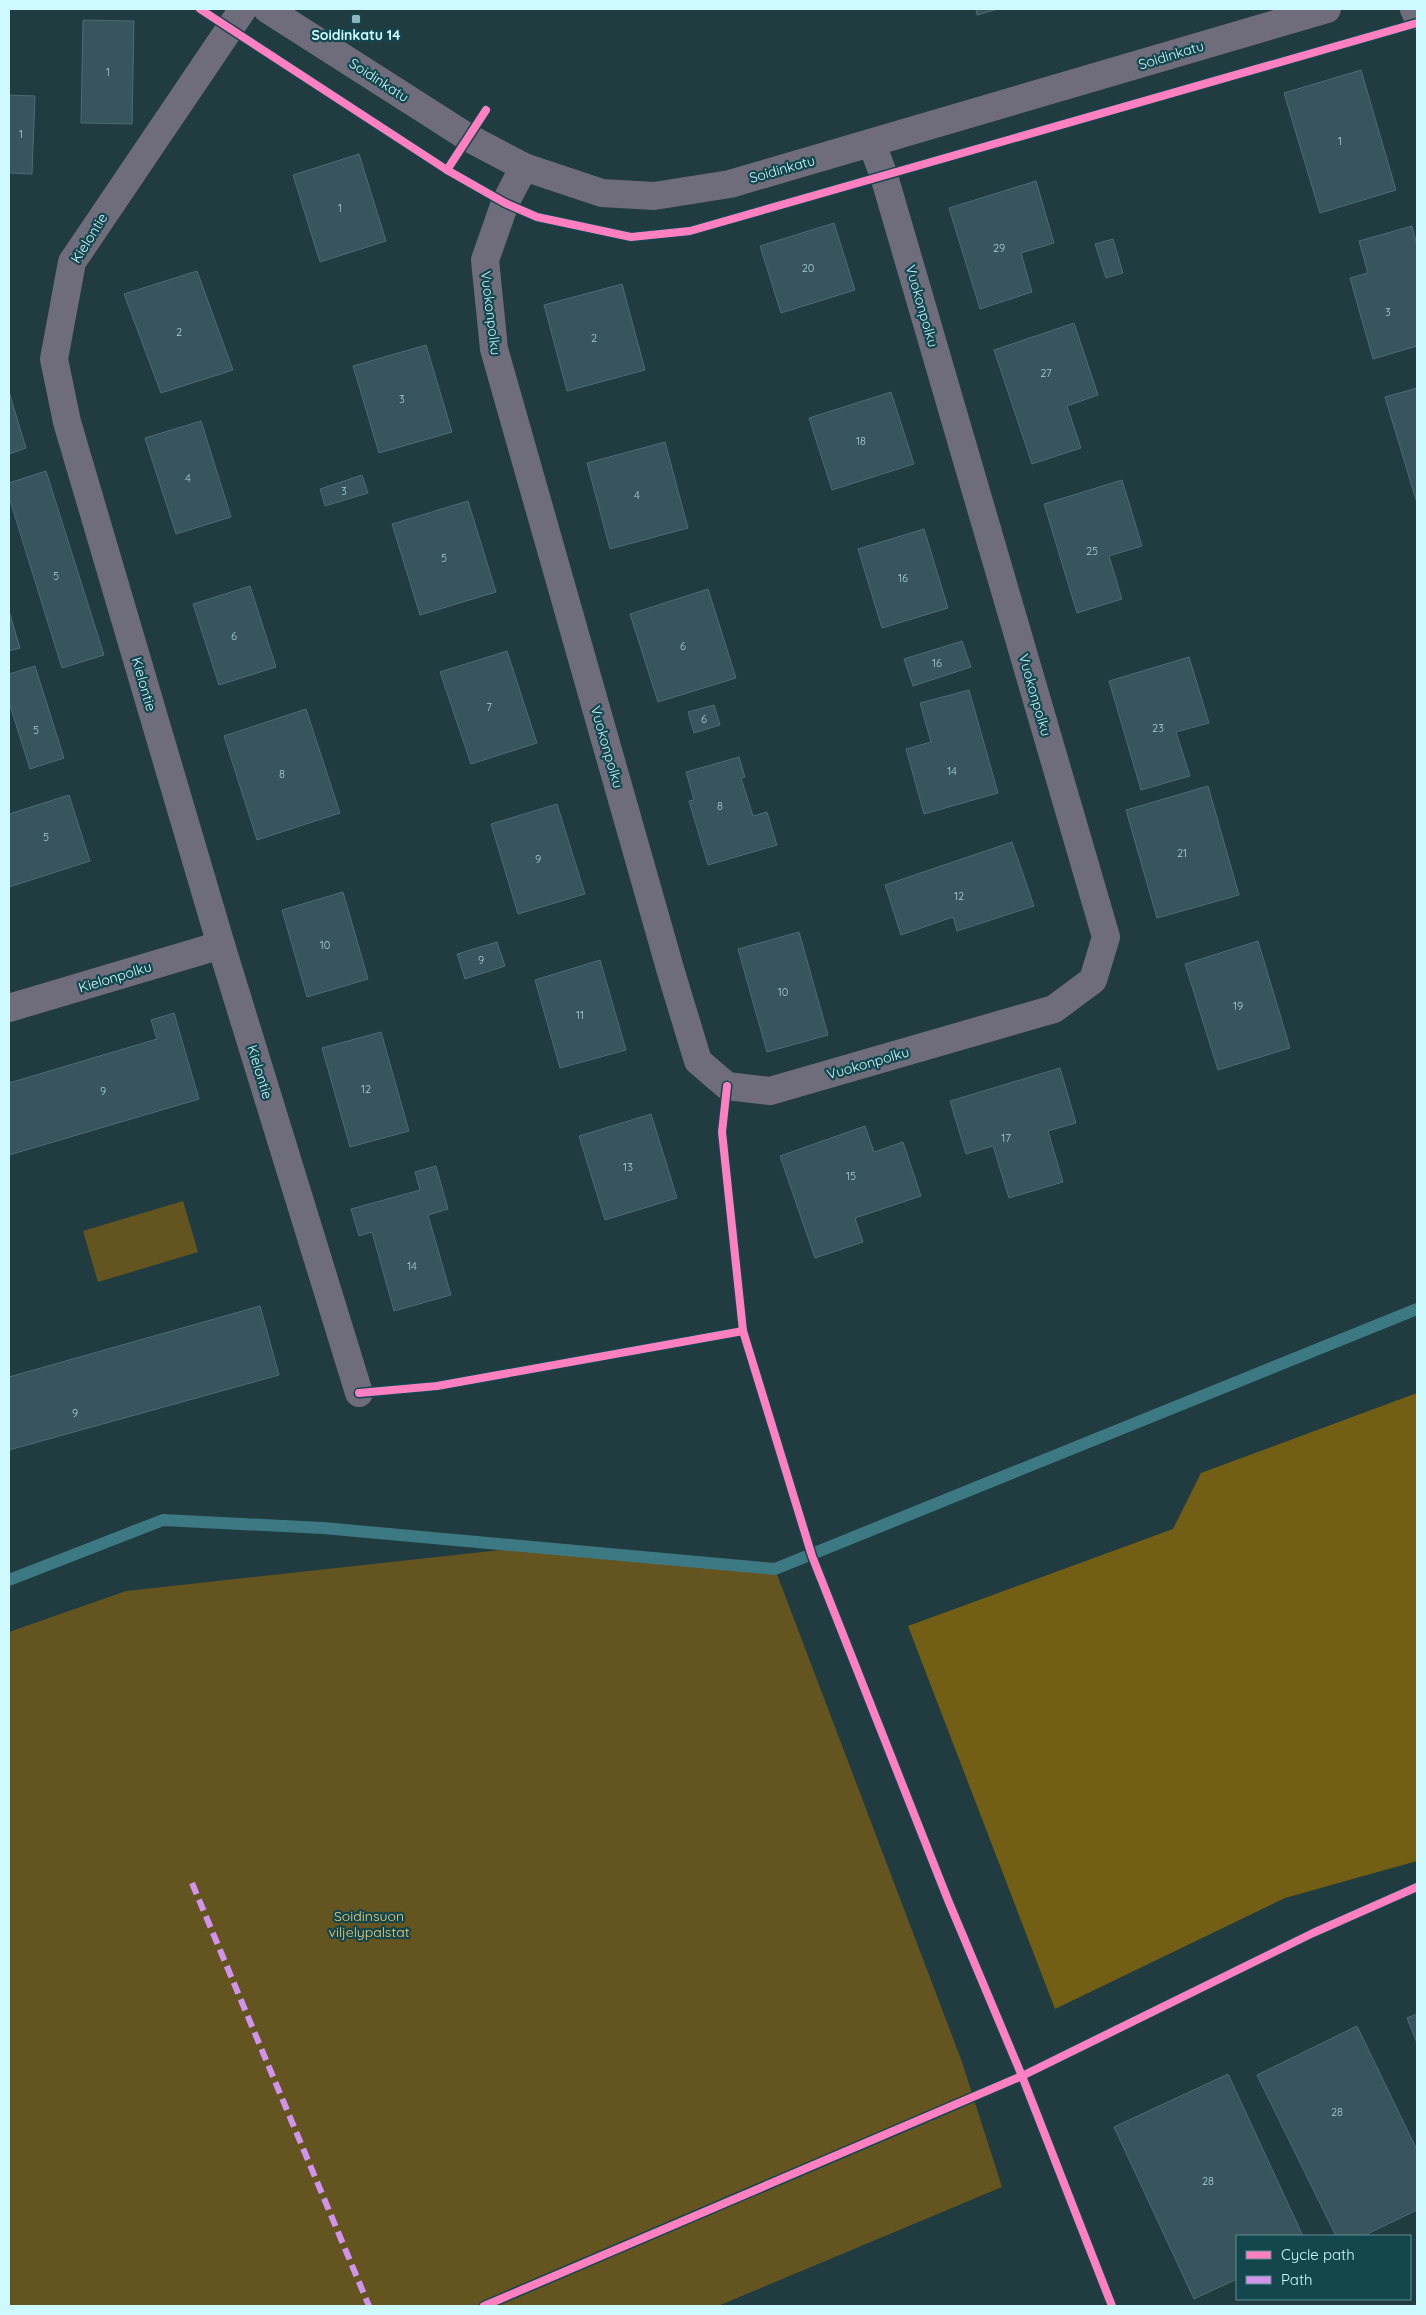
<svg xmlns="http://www.w3.org/2000/svg" width="1426" height="2315" font-family="Quicksand,sans-serif">
	<rect width="100%" height="100%" fill="#203c40"/>
	<g fill="#645420">
		<polygon points="183,1201 198,1252 98,1282 83,1231"/>
		<polygon points="528,1547 775,1569 962,2062 1002,2187 718,2306 9,2306 9,1632 126,1591"/>
	</g>
	<polygon fill="#735e15" points="1417,1393 1417,1861 1285,1898 1055,2009 908,1626 1173,1529 1201,1473"/>
	<g fill="none" stroke-linecap="round" stroke-linejoin="round">
		<polyline stroke="#3c7982" stroke-width="12" points="9,1580 163,1520 323,1528 775,1569 1417,1309"/>
	</g>
	<g fill="#38545c" stroke="#4f6b73">
		<polygon points="976,9 998,9 977,15"/>
		<polygon points="83,20 134,21 132,124 81,123"/>
		<polygon points="1361,70 1396,190 1320,213 1284,93"/>
		<polygon points="9,95 35,96 32,174 9,173"/>
		<polygon points="359,154 386,241 320,262 293,175"/>
		<polygon points="1036,181 1054,243 1021,253 1032,292 980,309 949,208"/>
		<polygon points="834,223 855,290 781,313 760,246"/>
		<polygon points="1412,226 1417,246 1417,346 1373,359 1350,278 1368,273 1359,241"/>
		<polygon points="1113,239 1123,273 1106,278 1095,244"/>
		<polygon points="197,271 233,370 161,393 124,294"/>
		<polygon points="622,284 645,370 567,391 544,305"/>
		<polygon points="1074,323 1098,395 1067,406 1081,448 1032,464 994,350"/>
		<polygon points="426,345 452,432 379,453 353,366"/>
		<polygon points="1417,388 1417,503 1385,397"/>
		<polygon points="9,392 26,448 9,454"/>
		<polygon points="891,392 914,464 832,490 809,418"/>
		<polygon points="201,421 231,517 176,534 145,438"/>
		<polygon points="665,442 688,528 610,549 587,463"/>
		<polygon points="46,471 104,655 62,668 9,497 9,483"/>
		<polygon points="362,475 368,493 325,506 320,489"/>
		<polygon points="1122,480 1142,546 1109,556 1122,599 1077,613 1044,504"/>
		<polygon points="468,501 496,592 420,615 392,524"/>
		<polygon points="924,529 948,608 882,628 858,549"/>
		<polygon points="250,586 276,667 219,685 193,604"/>
		<polygon points="708,589 736,678 658,702 630,614"/>
		<polygon points="9,611 20,648 9,651"/>
		<polygon points="962,641 971,667 913,686 904,659"/>
		<polygon points="507,651 537,743 471,764 440,672"/>
		<polygon points="1189,657 1209,723 1176,732 1190,776 1141,790 1109,681"/>
		<polygon points="35,666 64,758 30,769 9,702 9,674"/>
		<polygon points="969,690 998,793 924,814 906,749 931,742 920,703"/>
		<polygon points="714,705 720,725 694,733 688,712"/>
		<polygon points="306,709 340,813 257,840 224,736"/>
		<polygon points="739,757 745,777 741,778 753,816 767,812 777,845 708,865 689,801 694,800 686,772"/>
		<polygon points="1208,786 1239,895 1157,918 1126,810"/>
		<polygon points="69,795 90,861 9,887 9,814"/>
		<polygon points="557,804 585,894 518,914 491,824"/>
		<polygon points="1012,842 1034,906 957,931 953,917 901,935 885,885"/>
		<polygon points="343,892 368,979 307,997 282,910"/>
		<polygon points="799,932 828,1035 767,1052 738,949"/>
		<polygon points="1258,941 1290,1048 1218,1070 1185,964"/>
		<polygon points="497,942 505,966 465,979 457,954"/>
		<polygon points="600,960 626,1050 560,1068 535,980"/>
		<polygon points="174,1013 199,1099 9,1155 9,1083 157,1039 151,1020"/>
		<polygon points="381,1032 409,1131 350,1147 322,1048"/>
		<polygon points="1060,1068 1076,1123 1048,1131 1063,1182 1009,1198 993,1146 966,1154 950,1101"/>
		<polygon points="651,1114 677,1198 605,1220 579,1136"/>
		<polygon points="865,1126 874,1152 903,1142 921,1196 855,1218 863,1242 815,1258 780,1156"/>
		<polygon points="436,1166 448,1209 428,1215 451,1295 394,1311 372,1232 359,1236 351,1209 420,1190 415,1172"/>
		<polygon points="260,1306 279,1375 9,1450 9,1377"/>
		<polygon points="1417,2014 1417,2043 1407,2018"/>
		<polygon points="1357,2026 1417,2150 1417,2210 1363,2236 1336,2236 1257,2075"/>
		<polygon points="1228,2074 1303,2236 1237,2236 1237,2279 1194,2299 1114,2127"/>
	</g>
	<g fill="none" stroke-linecap="round" stroke-linejoin="round">
		<g stroke="#6f6d7b" stroke-width="28">
			<polyline points="243,9 72,262 54,359 67,422 221,945 359,1393"/>
			<polyline points="1414,9 1417,16"/>
			<polyline points="524,167 505,203 485,260 494,349 671,972 698,1061 727,1086 770,1091 1054,1009 1093,980 1106,937 884,176 872,144"/>
			<polyline points="9,1008 221,945"/>
		</g>
		<polyline stroke="#6f6d7b" stroke-width="28" points="267,9 469,138 524,167 602,193 654,196 730,184 1327,9"/>
		<polyline stroke="#d193ec" stroke-width="6" stroke-dasharray="12 6" stroke-linecap="butt" points="192,1883 369,2306"/>
		<g stroke="#13464d" stroke-width="11">
			<g id="cycleway">
				<polyline points="200,9 447,170 505,203 537,217 631,237 690,231 1417,23"/>
				<polyline points="447,170 486,110"/>
				<polyline points="727,1086 722,1132 743,1331"/>
				<polyline points="359,1393 437,1386 743,1331 812,1556 948,1900 1022,2076 1112,2306"/>
				<polyline points="484,2306 1022,2076 1313,1933 1417,1887"/>
			</g>
		</g>
		<use href="#cycleway" stroke="#ff80c0" stroke-width="8"/>
	</g>
	<rect fill="#91b7bc" stroke="#13464d" stroke-width="2" x="351" y="14" width="10" height="10" rx="2.5"/>
	<g text-anchor="middle" stroke-width="4.5" stroke-linejoin="round" paint-order="stroke">
		<g font-size="11" fill="#a8d0d6">
			<text x="108" y="76">1</text>
			<text x="21" y="138">1</text>
			<text x="1340" y="145">1</text>
			<text x="340" y="212">1</text>
			<text x="999" y="252">29</text>
			<text x="808" y="272">20</text>
			<text x="1388" y="316">3</text>
			<text x="179" y="336">2</text>
			<text x="594" y="342">2</text>
			<text x="1046" y="377">27</text>
			<text x="402" y="403">3</text>
			<text x="861" y="445">18</text>
			<text x="188" y="482">4</text>
			<text x="344" y="495">3</text>
			<text x="637" y="499">4</text>
			<text x="1092" y="555">25</text>
			<text x="444" y="562">5</text>
			<text x="56" y="580">5</text>
			<text x="903" y="582">16</text>
			<text x="234" y="640">6</text>
			<text x="683" y="650">6</text>
			<text x="937" y="667">16</text>
			<text x="489" y="711">7</text>
			<text x="704" y="723">6</text>
			<text x="1158" y="732">23</text>
			<text x="36" y="734">5</text>
			<text x="952" y="775">14</text>
			<text x="282" y="778">8</text>
			<text x="720" y="810">8</text>
			<text x="46" y="841">5</text>
			<text x="1182" y="857">21</text>
			<text x="538" y="863">9</text>
			<text x="959" y="900">12</text>
			<text x="325" y="949">10</text>
			<text x="481" y="964">9</text>
			<text x="783" y="996">10</text>
			<text x="1238" y="1010">19</text>
			<text x="580" y="1019">11</text>
			<text x="366" y="1093">12</text>
			<text x="103" y="1095">9</text>
			<text x="1006" y="1142">17</text>
			<text x="628" y="1171">13</text>
			<text x="851" y="1180">15</text>
			<text x="412" y="1270">14</text>
			<text x="75" y="1417">9</text>
			<text x="1337" y="2116">28</text>
			<text x="1208" y="2185">28</text>
		</g>
		<g font-size="14" font-weight="bold" fill="#cef9ff" stroke="#13464d">
			<text x="356" y="40">Soidinkatu 14</text>
		</g>
		<g font-size="14" fill="#cef9ff" stroke="#13464d">
			<text transform="translate(1171 55) rotate(-17)" y="5">Soidinkatu</text>
			<text transform="translate(379 80) rotate(33)" y="5">Soidinkatu</text>
			<text transform="translate(782 169) rotate(-16)" y="5">Soidinkatu</text>
			<text transform="translate(89 238) rotate(-58)" y="5">Kielontie</text>
			<text transform="translate(922 306) rotate(74)" y="5">Vuokonpolku</text>
			<text transform="translate(491 313) rotate(83)" y="5">Vuokonpolku</text>
			<text transform="translate(144 684) rotate(74)" y="5">Kielontie</text>
			<text transform="translate(1035 695) rotate(74)" y="5">Vuokonpolku</text>
			<text transform="translate(607 747) rotate(74)" y="5">Vuokonpolku</text>
			<text transform="translate(115 977) rotate(-17)" y="5">Kielonpolku</text>
			<text transform="translate(868 1063) rotate(-16)" y="5">Vuokonpolku</text>
			<text transform="translate(260 1072) rotate(73)" y="5">Kielontie</text>
		</g>
		<g font-size="14" fill="#f5cf74" stroke="#13464d">
			<text x="369" y="1921">Soidinsuon<tspan x="369" dy="16">viljelypalstat</tspan></text>
		</g>
	</g>
	<rect width="1426" height="2315" fill="none" stroke="#cef9ff" stroke-width="20"/>
	<rect x="1236" y="2235" width="175" height="65" fill="#13464d" stroke="#5e8e94"/>
	<rect x="1246" y="2251" width="25" height="8" fill="#ff80c0" stroke="#5e8e94"/>
	<text x="1281" y="2260" font-size="15" fill="#cef9ff">Cycle path</text>
	<rect x="1246" y="2276" width="25" height="8" fill="#d193ec" stroke="#5e8e94"/>
	<text x="1281" y="2285" font-size="15" fill="#cef9ff">Path</text>
</svg>
